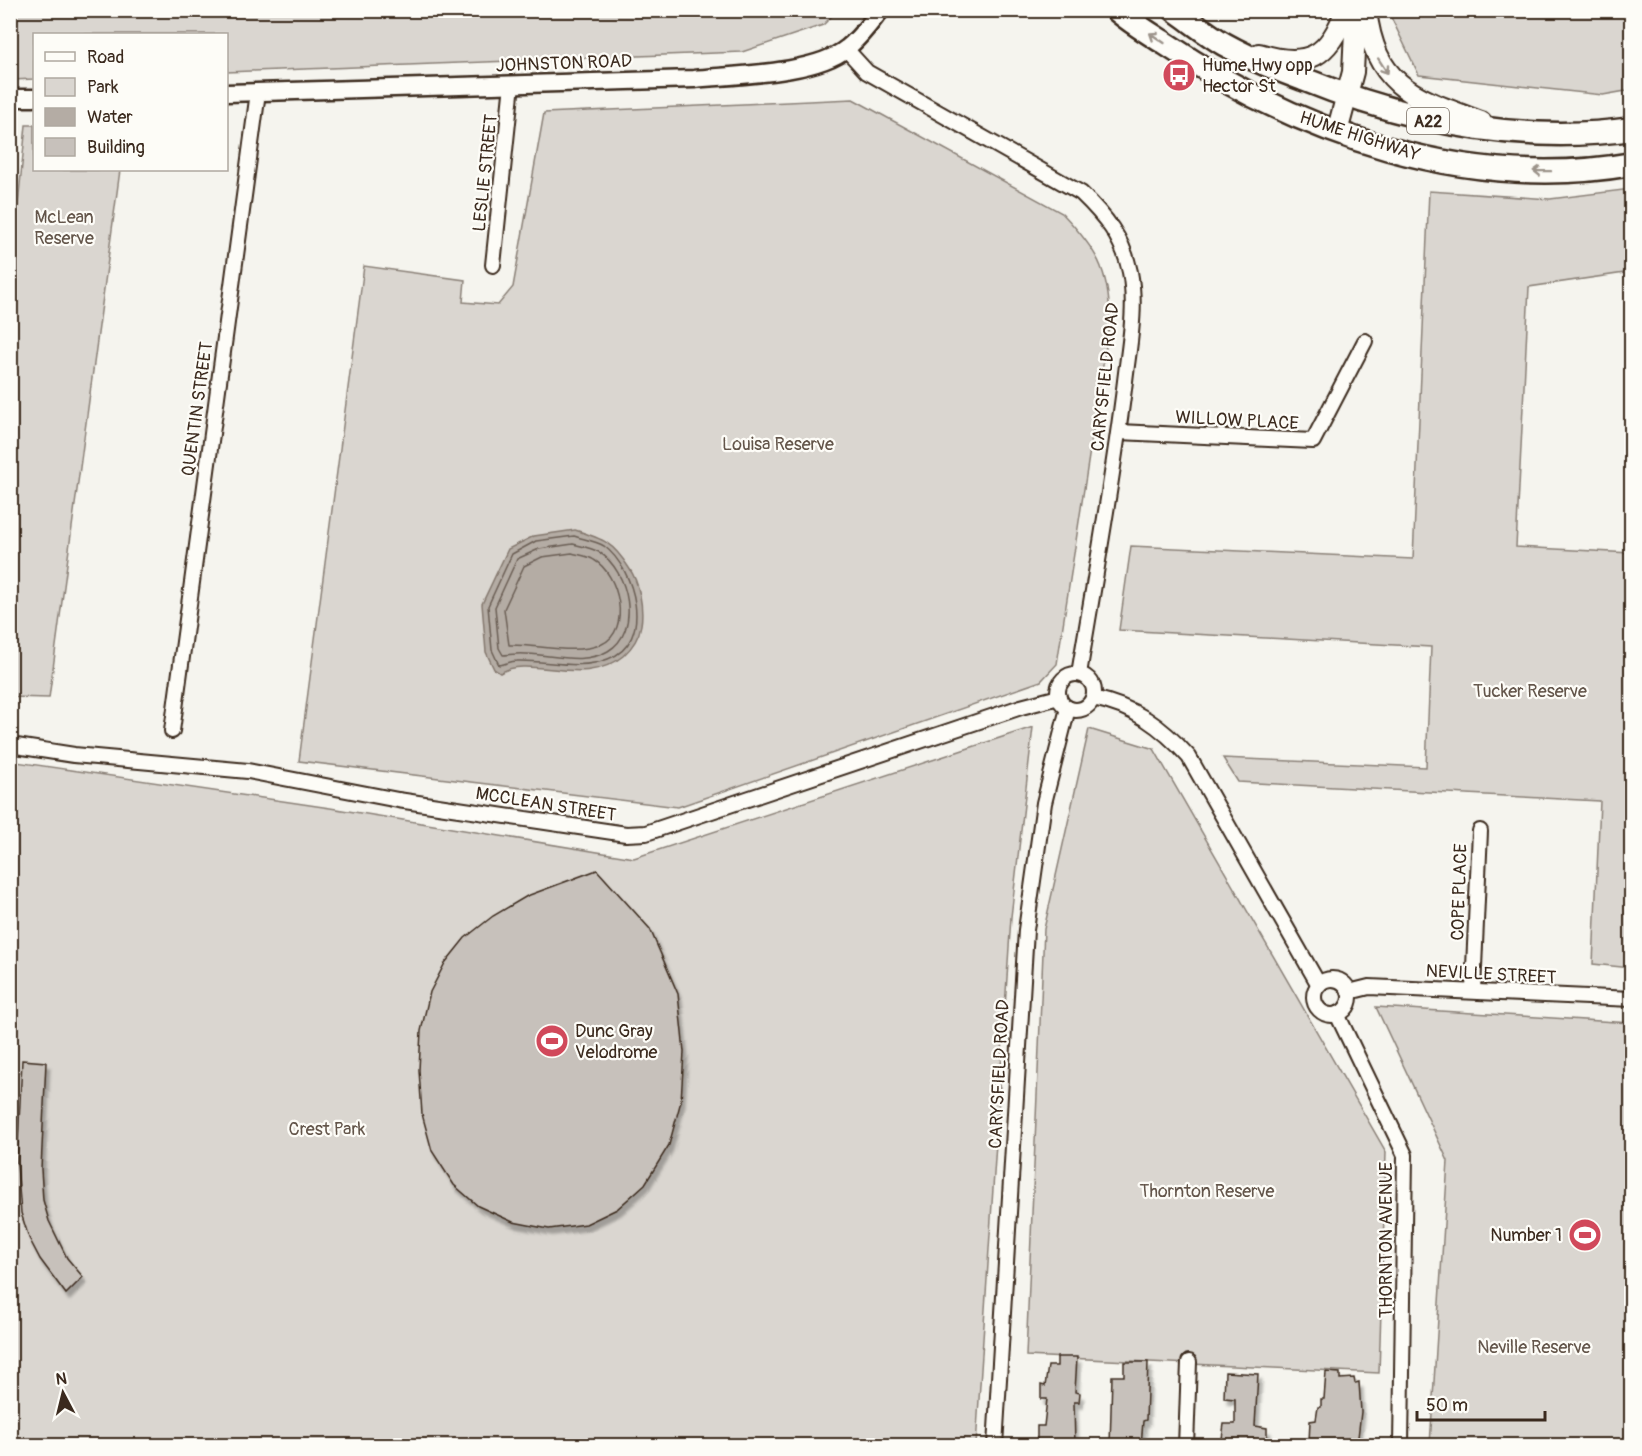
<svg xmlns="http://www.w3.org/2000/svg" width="1642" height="1456" font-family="Pangolin,sans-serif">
	<defs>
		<filter id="shadow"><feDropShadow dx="3.5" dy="6" stdDeviation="1.5" flood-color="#0004"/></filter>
	</defs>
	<rect width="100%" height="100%" fill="#f5f4ee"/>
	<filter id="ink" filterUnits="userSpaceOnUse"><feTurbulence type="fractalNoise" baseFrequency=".0167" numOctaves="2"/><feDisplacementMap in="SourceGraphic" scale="12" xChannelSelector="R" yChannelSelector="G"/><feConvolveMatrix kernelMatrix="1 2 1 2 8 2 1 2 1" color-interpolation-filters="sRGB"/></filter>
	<g filter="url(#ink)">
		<g fill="#dad6d0" stroke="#8a8077" stroke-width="1.5">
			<polygon points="10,11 11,10 837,11 823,25 742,52 227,72 226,34 34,34 34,79 11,80"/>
			<polygon points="1388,11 1631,11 1631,90 1603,95 1419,75"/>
			<path d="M 853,99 L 1062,213 C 1096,249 1109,269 1110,320 L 1057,664 L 1041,681 L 678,807 L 299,761 L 364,266 L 465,280 L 463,302 L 498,305 L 513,287 L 544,113 Z"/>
			<polygon points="26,125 34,125 34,170 120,170 49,698 10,697 10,284"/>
			<polygon points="1631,189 1631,272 1529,287 1516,547 1631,553 1631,968 1593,964 1600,801 1238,782 1223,758 1426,767 1431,647 1119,630 1131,546 1413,559 1429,191 1550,199"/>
			<polygon points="1033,727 1011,917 976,1445 11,1445 10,761 330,808 634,858"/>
			<polygon points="1089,729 1154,749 1386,1152 1379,1373 1026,1356 1044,929"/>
			<polygon points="1376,1007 1631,1023 1631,1445 1430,1445 1448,1161"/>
		</g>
		<path fill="#b4aca4" stroke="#84786e" stroke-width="1.5" d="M 575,530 C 603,539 613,542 629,568 C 639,582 644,607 641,625 C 639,638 633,647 623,656 C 584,689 530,654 500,673 L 494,669 L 486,652 L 482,604 L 508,549 L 534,536 Z"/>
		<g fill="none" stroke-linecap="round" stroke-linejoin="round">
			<g stroke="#6b5e54" stroke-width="1.5">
				<path d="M 574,536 C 583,539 596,541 604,546 C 635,569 655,642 608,659 C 578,671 548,660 517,661 C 511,661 505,664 499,665 L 492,650 L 488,606 L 512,554 L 536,541 Z"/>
				<path d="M 573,544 C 581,546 592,548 599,552 C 629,571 642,631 608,651 C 581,667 545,652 516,654 C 512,654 507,655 503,655 L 499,648 L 495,607 L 517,559 L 539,549 Z"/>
				<path d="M 572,553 C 579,555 588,556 594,560 C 619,574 632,630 602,644 C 574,656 537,644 509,645 L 504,609 L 524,566 L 542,557 Z"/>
			</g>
		</g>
		<g fill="#c7c1bb" stroke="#3b2a1e" stroke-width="1.5" filter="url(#shadow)">
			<polygon points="597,870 650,929 678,994 684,1052 681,1101 669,1145 645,1184 617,1209 586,1224 549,1229 513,1222 478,1206 454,1185 432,1151 422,1114 419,1070 421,1031 430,992 445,963 465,938 493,916 527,896"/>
			<polygon points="22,1060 46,1062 41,1169 43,1200 49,1221 67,1258 83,1277 66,1294 40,1259 29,1238 21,1213 17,1164"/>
			<polygon points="1057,1357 1077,1357 1075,1392 1080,1393 1079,1402 1074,1402 1075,1446 1037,1443 1037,1426 1044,1426 1047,1399 1041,1399 1041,1385 1045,1386 1048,1366 1057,1366"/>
			<polygon points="1124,1362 1148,1362 1146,1420 1143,1421 1141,1446 1110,1446 1112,1376 1124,1376"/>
			<polygon points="1225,1372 1258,1374 1255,1426 1267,1428 1267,1446 1221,1446 1224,1424 1235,1424 1235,1399 1224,1398"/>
			<polygon points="1326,1372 1340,1373 1340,1379 1354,1378 1355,1383 1359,1382 1361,1412 1357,1446 1309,1442 1310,1421 1316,1420 1318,1407 1321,1407 1321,1399 1324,1399"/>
		</g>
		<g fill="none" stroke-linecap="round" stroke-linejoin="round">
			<g stroke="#3b2a1e" stroke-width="18">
				<g id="minor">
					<path d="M 846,49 L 867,72 L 1081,193 C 1105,216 1123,238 1130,272 C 1137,308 1129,346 1125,381 C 1113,479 1095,577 1079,674"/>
					<polyline points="493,265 512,84"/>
					<polyline points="1119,432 1313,441 1365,341"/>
					<circle cx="1076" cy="692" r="18"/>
					<path d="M 1093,698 C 1135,707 1161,726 1189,757 L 1319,985"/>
					<polyline points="172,731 258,92"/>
					<polyline points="10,745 74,755 248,771 398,800 626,834 646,833 1021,707 1059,697"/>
					<circle cx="1332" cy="997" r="18"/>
					<polyline points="1473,990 1480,831"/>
					<polyline points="1349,992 1369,987 1632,999"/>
					<polyline points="1337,1014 1405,1155 1401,1446"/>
					<polyline points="995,1446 1026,930 1044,803 1068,708"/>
					<polyline points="1186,1446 1189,1362"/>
				</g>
			</g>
			<g stroke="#3b2a1e" stroke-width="21">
				<g id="tertiary">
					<path d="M 226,93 L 694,79 C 734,75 816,74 847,48 C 860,38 870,23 881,10"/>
					<polyline points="10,98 34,98"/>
				</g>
			</g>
			<g stroke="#3b2a1e" stroke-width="24">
				<g id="secondary">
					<path d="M 1366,10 C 1375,88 1416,98 1481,122"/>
					<path d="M 1259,54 C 1308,69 1329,57 1346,10"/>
					<polyline points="1337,132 1353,72 1356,10"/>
				</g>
			</g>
			<g stroke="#3b2a1e" stroke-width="27">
				<g id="trunk">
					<path d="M 1117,10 C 1132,23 1149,33 1166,44 C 1299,134 1469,193 1632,164"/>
					<path d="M 1175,10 C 1191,21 1207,34 1224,44 C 1249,58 1276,69 1303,79 C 1407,121 1519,145 1632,129"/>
				</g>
			</g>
			<use href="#minor" stroke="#fdfcf7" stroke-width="14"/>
			<use href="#tertiary" stroke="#fdfcf7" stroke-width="16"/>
			<use href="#secondary" stroke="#fdfcf7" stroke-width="20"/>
			<use href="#trunk" stroke="#fdfcf7" stroke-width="22"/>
		</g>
		<defs><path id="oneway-shaft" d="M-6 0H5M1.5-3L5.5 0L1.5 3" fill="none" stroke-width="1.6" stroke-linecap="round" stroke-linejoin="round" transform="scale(1.5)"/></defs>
		<g stroke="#9c938a">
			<use href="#oneway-shaft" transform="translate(1157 38) rotate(-146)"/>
			<use href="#oneway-shaft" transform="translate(1383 66) rotate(57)"/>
			<use href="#oneway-shaft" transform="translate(1542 171) rotate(-179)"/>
		</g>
	</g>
	<defs>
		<g id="bus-disc" transform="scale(1.725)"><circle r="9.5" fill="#d1495b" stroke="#fdfcf7"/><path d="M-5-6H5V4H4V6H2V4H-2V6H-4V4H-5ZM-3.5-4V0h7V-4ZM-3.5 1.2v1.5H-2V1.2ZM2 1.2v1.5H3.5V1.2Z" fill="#fff"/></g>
		<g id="stadium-disc" transform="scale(1.725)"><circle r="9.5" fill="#d1495b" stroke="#fdfcf7"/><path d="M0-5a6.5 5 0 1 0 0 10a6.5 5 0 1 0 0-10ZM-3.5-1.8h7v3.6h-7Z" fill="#fff"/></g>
	</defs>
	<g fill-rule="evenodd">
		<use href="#bus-disc" x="1179" y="75"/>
		<use href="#stadium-disc" x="552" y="1041"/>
		<use href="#stadium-disc" x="1585" y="1235"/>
	</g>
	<g text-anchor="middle" stroke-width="4.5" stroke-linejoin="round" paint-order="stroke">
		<rect fill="#fdfcf7" stroke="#75695f" stroke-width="1.5" x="1407" y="108" width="42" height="26" rx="4.5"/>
		<g font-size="16" font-weight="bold" fill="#3b2a1e">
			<text x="1428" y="127">A22</text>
		</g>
		<g font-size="18" fill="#3b2a1e" stroke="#fdfcf7">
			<text transform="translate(564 63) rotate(-2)" y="6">JOHNSTON ROAD</text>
			<text transform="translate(1360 136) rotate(18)" y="6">HUME HIGHWAY</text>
			<text transform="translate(485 173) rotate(-84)" y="6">LESLIE STREET</text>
			<text transform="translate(1105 377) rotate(-84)" y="6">CARYSFIELD ROAD</text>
			<text transform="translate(197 409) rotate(-82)" y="6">QUENTIN STREET</text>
			<text transform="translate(1237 420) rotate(3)" y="6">WILLOW PLACE</text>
			<text transform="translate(546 804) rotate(9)" y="6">MCCLEAN STREET</text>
			<text transform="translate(1459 892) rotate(-88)" y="6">COPE PLACE</text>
			<text transform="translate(1491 974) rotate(3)" y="6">NEVILLE STREET</text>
			<text transform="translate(999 1074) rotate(-87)" y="6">CARYSFIELD ROAD</text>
			<text transform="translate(1386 1240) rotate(-90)" y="6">THORNTON AVENUE</text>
		</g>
		<g font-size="18" fill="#3b2a1e" stroke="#fdfcf7" text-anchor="start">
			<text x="1202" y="71">Hume Hwy opp<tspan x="1202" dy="21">Hector St</tspan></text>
			<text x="575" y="1037">Dunc Gray<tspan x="575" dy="21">Velodrome</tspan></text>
			<text x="1562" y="1241" text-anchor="end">Number 1</text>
		</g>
		<g font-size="18" fill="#63554a" stroke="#fdfcf7">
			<text x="64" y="223">McLean<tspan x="64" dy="21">Reserve</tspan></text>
			<text x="778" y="450">Louisa Reserve</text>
			<text x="1530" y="697">Tucker Reserve</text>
			<text x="327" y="1135">Crest Park</text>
			<text x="1207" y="1197">Thornton Reserve</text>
			<text x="1534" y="1353">Neville Reserve</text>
		</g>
	</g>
	<rect width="1642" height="1456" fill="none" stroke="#fdfcf7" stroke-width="36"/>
	<rect x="18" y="18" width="1606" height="1420" fill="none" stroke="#3b2a1e" stroke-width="2" filter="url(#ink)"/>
	<rect x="33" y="33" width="195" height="138" fill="#fdfcf7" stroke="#afa8a0" stroke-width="1.5"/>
	<rect x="45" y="52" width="30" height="9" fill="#fdfcf7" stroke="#afa8a0" stroke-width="1.5"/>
	<text x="87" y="63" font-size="18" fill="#3b2a1e">Road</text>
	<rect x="45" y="78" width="30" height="18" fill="#dad6d0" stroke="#afa8a0" stroke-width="1.5"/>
	<text x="87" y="93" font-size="18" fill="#3b2a1e">Park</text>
	<rect x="45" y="108" width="30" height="18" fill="#b4aca4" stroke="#afa8a0" stroke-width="1.5"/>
	<text x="87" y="123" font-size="18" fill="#3b2a1e">Water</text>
	<rect x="45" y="138" width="30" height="18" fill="#c7c1bb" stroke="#afa8a0" stroke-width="1.5"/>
	<text x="87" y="153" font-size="18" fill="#3b2a1e">Building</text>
	<g transform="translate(63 1393) rotate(353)" stroke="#fdfcf7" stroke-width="4.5" paint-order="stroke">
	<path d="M0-4.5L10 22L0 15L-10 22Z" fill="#3b2a1e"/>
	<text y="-9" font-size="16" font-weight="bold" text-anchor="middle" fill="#3b2a1e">N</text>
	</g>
	<path d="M1417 1411v9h128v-9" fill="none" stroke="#3b2a1e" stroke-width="3"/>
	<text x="1426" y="1411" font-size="18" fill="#3b2a1e" stroke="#fdfcf7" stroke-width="4.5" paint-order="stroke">50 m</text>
</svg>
